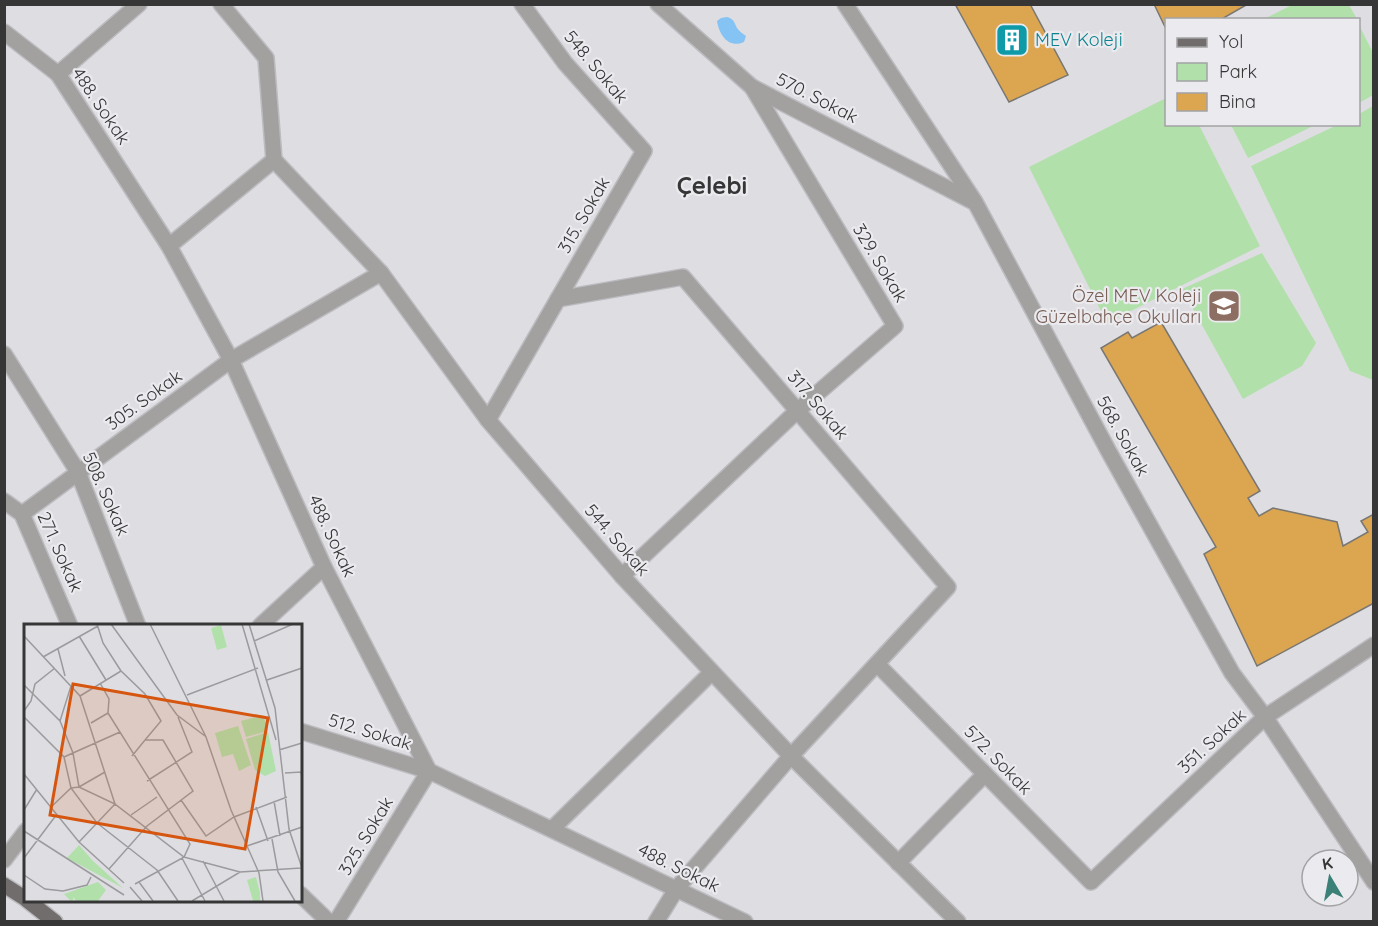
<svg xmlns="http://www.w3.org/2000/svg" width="1378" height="926" font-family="Quicksand,sans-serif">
	<rect width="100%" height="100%" fill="#dedee2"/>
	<g fill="#b1e0ab">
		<polygon points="1294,4 1349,5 1357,19 1264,19"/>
		<polygon points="1358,23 1373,53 1373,95 1359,103"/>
		<polygon points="1166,98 1166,124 1199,125 1260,246 1107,323 1029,167"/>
		<polygon points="1373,106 1373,380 1350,371 1251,166 1337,125 1358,124 1359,114"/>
		<polygon points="1231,125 1315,125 1248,158"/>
		<polygon points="1262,253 1316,343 1302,366 1243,399 1182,289"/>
	</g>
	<path fill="#84c3f4" d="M 727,17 C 734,19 734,22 737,28 C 739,31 743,34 746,36 L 744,42 C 729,49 719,35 717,21 L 721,18 Z"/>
	<g fill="#dca550" stroke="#797774" stroke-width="1.5">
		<polygon points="955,4 1030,4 1068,75 1009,102"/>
		<polygon points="1154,4 1248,4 1220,20 1166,20 1166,29"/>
		<polygon points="1161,322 1260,491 1248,498 1259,516 1273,508 1337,522 1343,546 1368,532 1361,521 1374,514 1374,603 1257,666 1204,554 1216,547 1101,348 1128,332 1132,338"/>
	</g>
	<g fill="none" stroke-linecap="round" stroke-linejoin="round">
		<g stroke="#bcbcc0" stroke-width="18">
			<g id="minor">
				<polyline points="221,4 266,58 274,160"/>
				<polyline points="522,4 565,63 644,151 558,299"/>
				<polyline points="658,4 752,87 972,201"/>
				<polyline points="845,4 975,202 1109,452 1232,673 1265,717 1374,882"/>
				<polyline points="4,32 58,74 169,246 231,360 324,567 429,771 745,922"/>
				<polyline points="58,74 139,4"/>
				<polyline points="274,160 381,273 488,420 622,576 791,756 958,922"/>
				<polyline points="169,246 274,160"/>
				<polyline points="4,354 78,472 138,626"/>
				<polyline points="488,420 558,299 683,277 948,587 791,756 677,888 656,922"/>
				<polyline points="4,501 22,514 70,626"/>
				<polyline points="22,514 231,360 381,273"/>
				<polyline points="622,576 797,411 895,326 752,87"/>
				<polyline points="260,626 324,567"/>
				<polyline points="877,664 1091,882 1265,717 1374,645"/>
				<polyline points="300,731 429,771 336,922"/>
				<polyline points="552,829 712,672"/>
				<polyline points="4,860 26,831"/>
				<polyline points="898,863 985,774"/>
				<polyline points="300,894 329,922"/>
			</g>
		</g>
		<g stroke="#bcbcc0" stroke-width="18">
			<g id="major">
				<polyline points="4,885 26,899"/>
				<polyline points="27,900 55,922"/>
			</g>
		</g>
		<use href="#minor" stroke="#a3a0a0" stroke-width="15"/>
		<use href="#major" stroke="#706d6c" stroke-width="15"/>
	</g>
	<defs>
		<g id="building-square" transform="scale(1.725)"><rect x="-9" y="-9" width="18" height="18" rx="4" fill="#0f9aa8" stroke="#ebebef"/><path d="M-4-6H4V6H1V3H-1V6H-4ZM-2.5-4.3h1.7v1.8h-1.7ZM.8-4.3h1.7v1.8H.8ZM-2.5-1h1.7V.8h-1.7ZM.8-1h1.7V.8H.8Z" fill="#fff"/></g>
		<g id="school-square" transform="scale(1.725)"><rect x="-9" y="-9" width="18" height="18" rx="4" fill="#8d6e63" stroke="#ebebef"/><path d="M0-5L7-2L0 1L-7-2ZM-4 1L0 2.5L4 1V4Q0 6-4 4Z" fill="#fff"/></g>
	</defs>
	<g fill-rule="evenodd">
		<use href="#building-square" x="1012" y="40"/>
		<use href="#school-square" x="1224" y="306"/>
	</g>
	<g text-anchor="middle" stroke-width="4.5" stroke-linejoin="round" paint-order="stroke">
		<g font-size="18" fill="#0d838f" stroke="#ebebef" text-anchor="start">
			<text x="1035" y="46">MEV Koleji</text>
		</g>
		<g font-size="18" fill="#363637" stroke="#ebebef">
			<text transform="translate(596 67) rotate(50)" y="6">548. Sokak</text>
			<text transform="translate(817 98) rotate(27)" y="6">570. Sokak</text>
			<text transform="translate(101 106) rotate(56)" y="6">488. Sokak</text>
			<text transform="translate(584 215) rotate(-60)" y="6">315. Sokak</text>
			<text transform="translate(880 263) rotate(59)" y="6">329. Sokak</text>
			<text transform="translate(144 400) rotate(-36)" y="6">305. Sokak</text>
			<text transform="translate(818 405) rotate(50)" y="6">317. Sokak</text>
			<text transform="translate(1123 436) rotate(61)" y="6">568. Sokak</text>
			<text transform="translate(106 494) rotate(66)" y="6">508. Sokak</text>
			<text transform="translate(332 536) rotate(65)" y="6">488. Sokak</text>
			<text transform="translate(617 540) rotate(49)" y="6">544. Sokak</text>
			<text transform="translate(60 552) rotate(66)" y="6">271. Sokak</text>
			<text transform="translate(370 732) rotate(17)" y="6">512. Sokak</text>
			<text transform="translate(1212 741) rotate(-43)" y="6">351. Sokak</text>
			<text transform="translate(998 760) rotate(46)" y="6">572. Sokak</text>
			<text transform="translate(366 836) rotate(-59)" y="6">325. Sokak</text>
			<text transform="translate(679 868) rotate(26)" y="6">488. Sokak</text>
		</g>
		<g font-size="18" fill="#785e54" stroke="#ebebef" text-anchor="end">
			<text x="1201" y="302">Özel MEV Koleji<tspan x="1201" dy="21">Güzelbahçe Okulları</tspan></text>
		</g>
		<g font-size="24" font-weight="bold" fill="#363637" stroke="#ebebef">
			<text x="712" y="194">Çelebi</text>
		</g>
	</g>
	<g transform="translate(24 624)">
		<rect width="278" height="278" fill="#dedee2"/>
		<path d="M 197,1 L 203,23 L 193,26 L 187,4 ZM 239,91 L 244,107 L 222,113 L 217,97 ZM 214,102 L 227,141 L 215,147 L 209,130 L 198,133 L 191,109 ZM 244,108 L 252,147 L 241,152 L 231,146 L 222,115 ZM 55,221 L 69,237 L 99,264 L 43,234 ZM 232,253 L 236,269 L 236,277 L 229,277 L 223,256 ZM 74,258 L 82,266 L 74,277 L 52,277 L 49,273 L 49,276 L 47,277 L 40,270 Z" fill="#b1e0ab"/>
		<path fill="none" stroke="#9b9b9e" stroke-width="1.5" d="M 73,0 L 79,19 L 97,47M 87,0 L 153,91 L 181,112M 126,0 L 182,113 L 207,186 L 235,249 L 239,277M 218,0 L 252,116M 225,0 L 251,84 L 265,205 L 278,244M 0,12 L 56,72 L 91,180 L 160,233 L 166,220 L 84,89M 55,12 L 82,56M 230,17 L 269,0M 34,25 L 41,52M 19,33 L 74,2M 243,56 L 278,44M 76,59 L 85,75 L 84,89M 0,61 L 36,97 L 49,129 L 55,163 L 81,148M 163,71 L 234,44M 56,72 L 97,47 L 121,70 L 137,97 L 121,116M 0,87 L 7,77 L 11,60 L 31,44M 0,93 L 40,133 L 47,164 L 73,199 L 133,246M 36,97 L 47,62M 67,99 L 84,89M 255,126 L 278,119M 40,133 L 96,108M 261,149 L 277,148 L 278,153M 0,150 L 55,218 L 100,259M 123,157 L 168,128 L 154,93M 157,176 L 182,212 L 210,193 L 263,173M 250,177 L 256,212M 232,183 L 244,217M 26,184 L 47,164 L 55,163 L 91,180 L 55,218M 0,186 L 13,165M 107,191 L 133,173M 0,207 L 100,271M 248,215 L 254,248 L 271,277M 223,222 L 278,203M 0,234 L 33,190M 158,234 L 181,277M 179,237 L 200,277M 85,245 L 123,202 L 169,167 L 139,116 L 121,116 L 108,132M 133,246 L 154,277M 0,251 L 21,265 L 39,267 L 63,261 L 67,253M 115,258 L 129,277M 111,260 L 160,233 L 216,248M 106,263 L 118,277M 168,277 L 216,248 L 277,244"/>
		<path fill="#d65610" fill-opacity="0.15" stroke="#d65610" stroke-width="3" d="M 49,60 L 244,94 L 221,225 L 26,191 Z"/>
		<rect width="278" height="278" fill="none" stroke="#363637" stroke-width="3"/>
	</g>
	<rect width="1378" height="926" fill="none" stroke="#363637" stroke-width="12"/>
	<rect x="1165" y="18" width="195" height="108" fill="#ebebef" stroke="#a3a3a5" stroke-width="1.5"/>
	<rect x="1177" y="38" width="30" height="9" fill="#706d6c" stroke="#a3a3a5" stroke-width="1.5"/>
	<text x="1219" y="48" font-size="18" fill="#363637">Yol</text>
	<rect x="1177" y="63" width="30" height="18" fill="#b1e0ab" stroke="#a3a3a5" stroke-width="1.5"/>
	<text x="1219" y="78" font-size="18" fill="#363637">Park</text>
	<rect x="1177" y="93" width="30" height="18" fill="#dca550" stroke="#a3a3a5" stroke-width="1.5"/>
	<text x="1219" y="108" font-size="18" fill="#363637">Bina</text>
	<g transform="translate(1330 878) rotate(350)"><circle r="28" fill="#ebebef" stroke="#a3a3a5" stroke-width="1.5"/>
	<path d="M0-4.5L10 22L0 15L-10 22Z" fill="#3b8178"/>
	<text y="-9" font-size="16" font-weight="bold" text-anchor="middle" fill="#363637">K</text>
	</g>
</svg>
